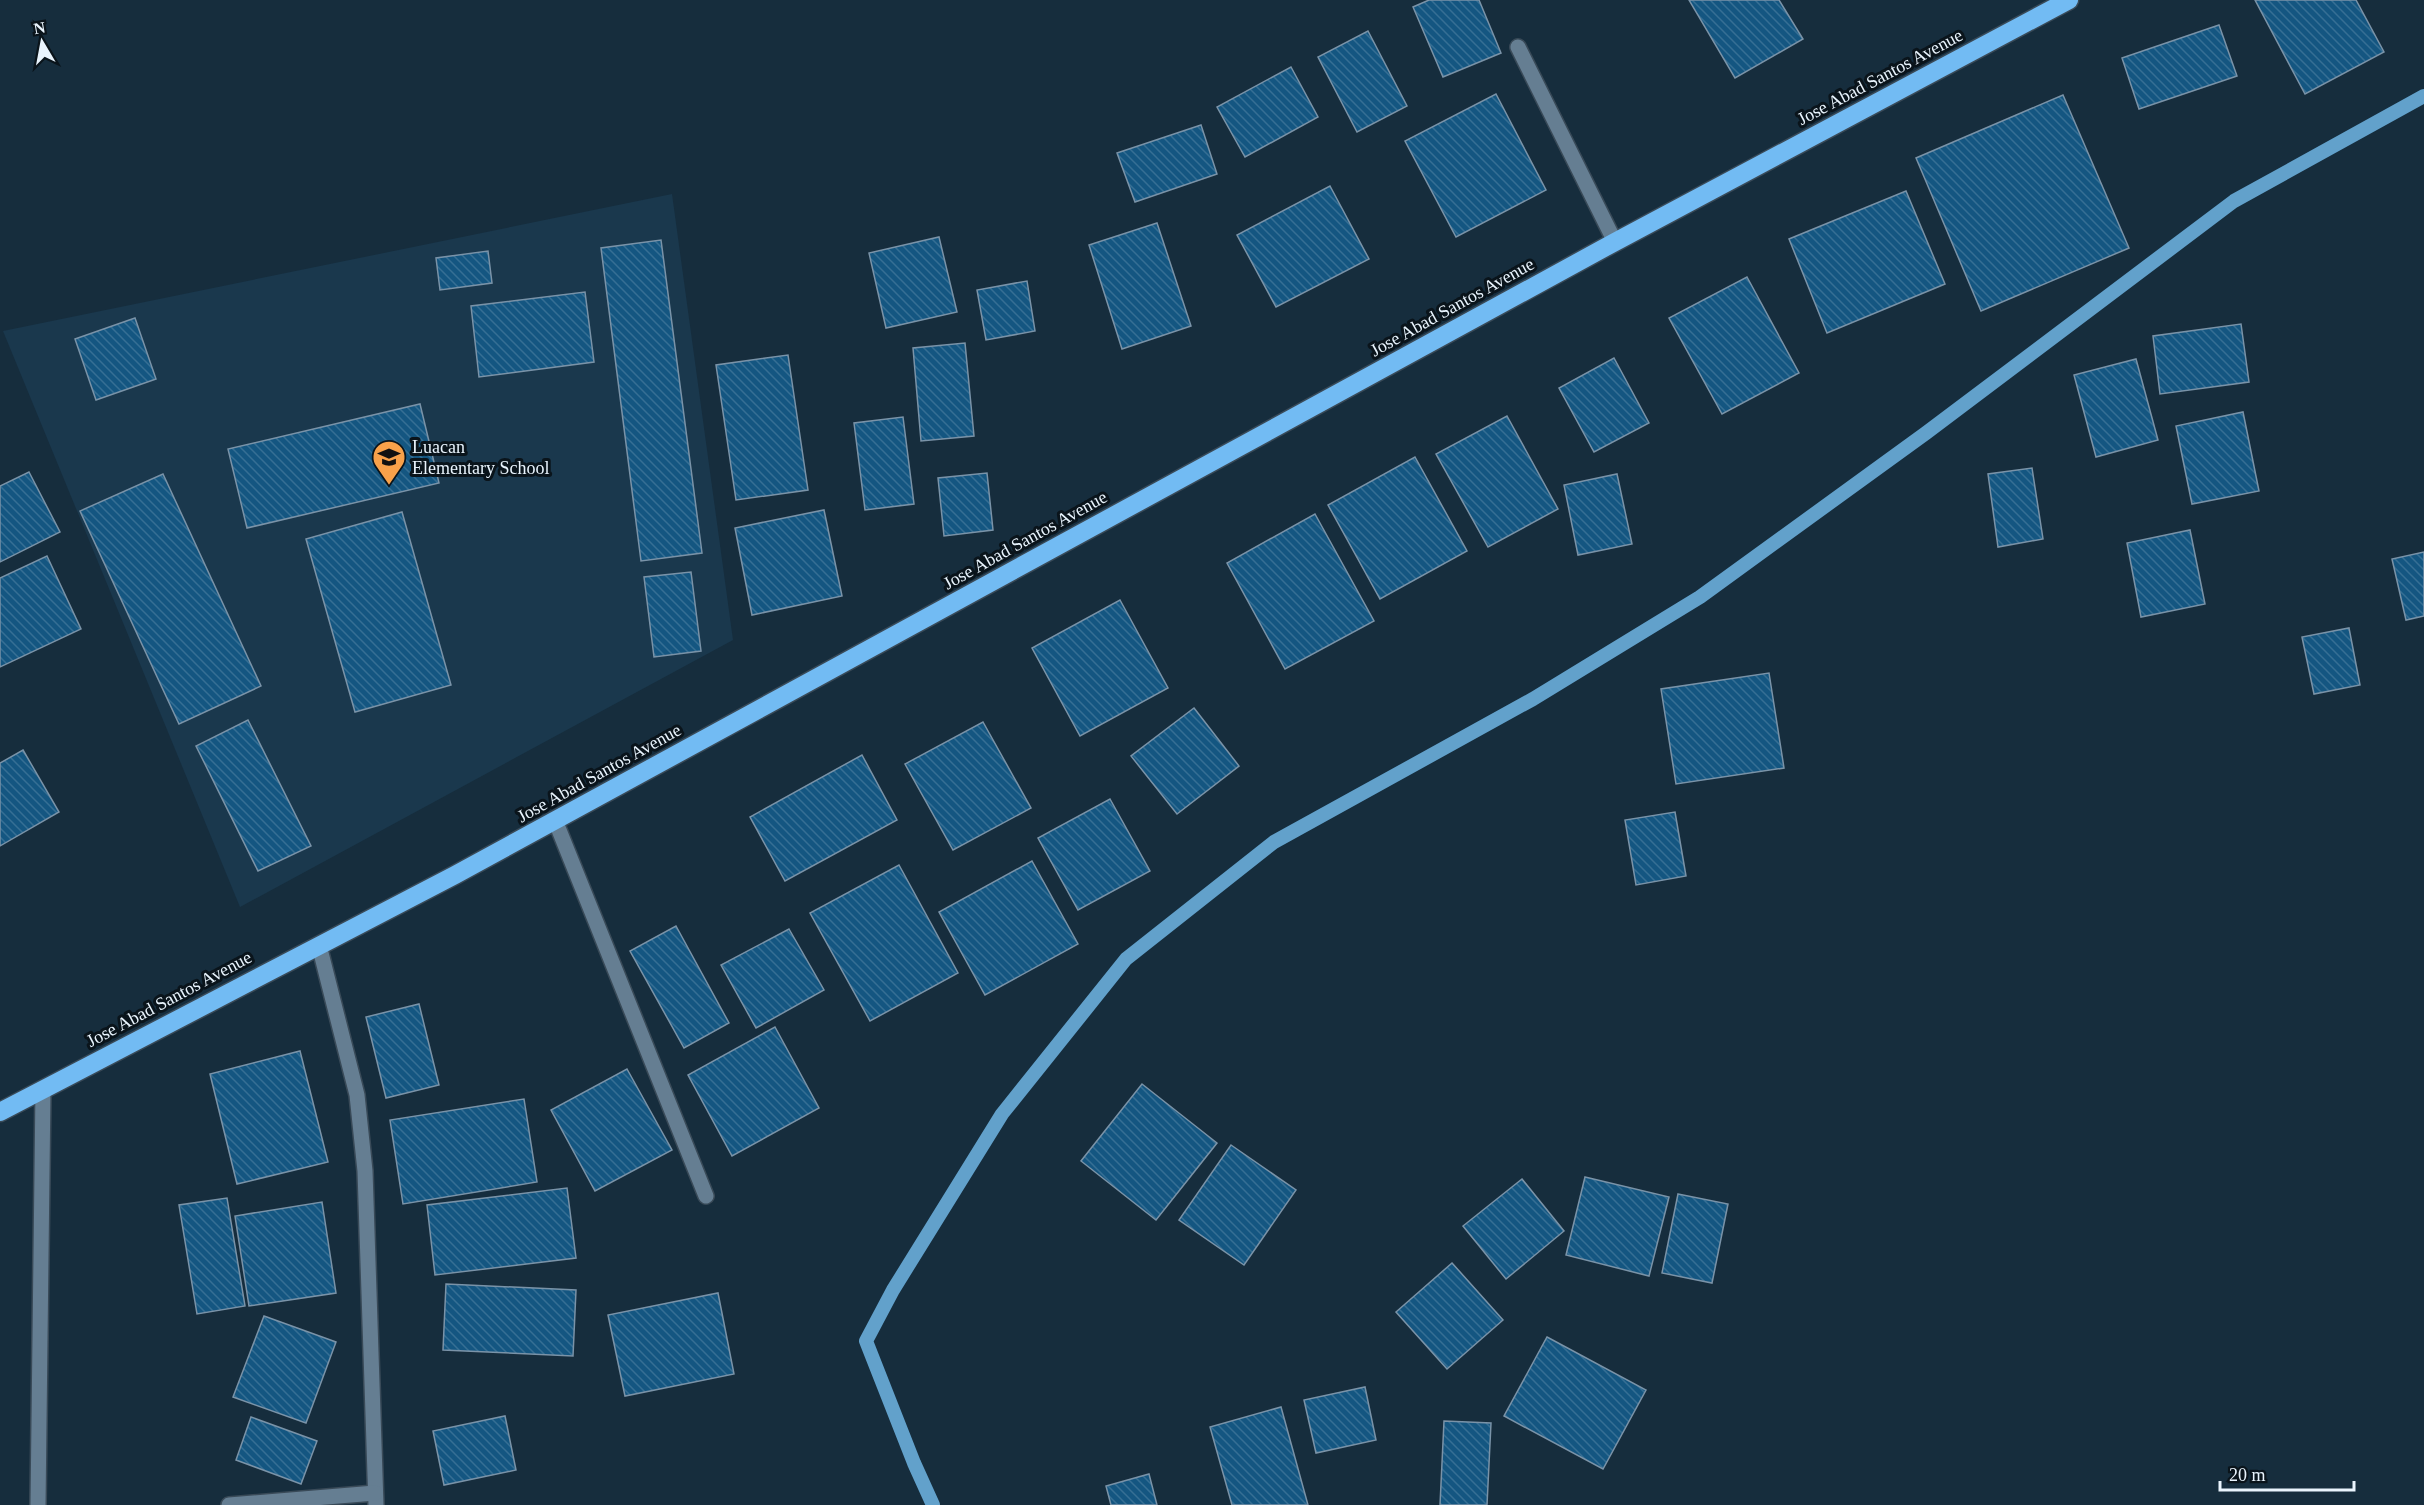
<svg xmlns="http://www.w3.org/2000/svg" width="2424" height="1505" font-family="'Times New Roman',serif">
	<defs>
		<pattern id="building-back-hatch" width="6" height="6" patternUnits="userSpaceOnUse" patternTransform="scale(1.5)"><rect width="6" height="6" fill="#145681"/><path d="M-1 5l2 2M0 0l6 6M5-1l2 2" fill="none" stroke="#366f94"/></pattern>
	</defs>
	<rect width="100%" height="100%" fill="#162d3d"/>
	<polygon fill="#1a384d" points="672,194 733,640 240,907 3,331"/>
	<g fill="none" stroke-linecap="round" stroke-linejoin="round">
		<polyline stroke="#62a1cb" stroke-width="14" points="933,1505 914,1463 866,1341 893,1290 1002,1114 1126,959 1274,842 1533,699 1700,597 1926,433 2234,201 2424,96"/>
	</g>
	<g fill="url(#building-back-hatch)" stroke="#7a93a8" stroke-width="1.5">
		<polygon points="1429,0 1479,0 1501,53 1443,77 1413,7"/>
		<polygon points="1689,0 1779,0 1803,39 1735,78"/>
		<polygon points="2255,0 2356,0 2384,52 2305,94"/>
		<polygon points="2219,25 2237,76 2139,109 2122,58"/>
		<polygon points="1368,31 1407,106 1357,132 1318,57"/>
		<polygon points="1291,67 1318,117 1245,157 1217,107"/>
		<polygon points="1496,94 1546,190 1456,237 1405,141"/>
		<polygon points="2063,95 2129,248 1981,311 1916,158"/>
		<polygon points="1201,125 1217,174 1135,202 1117,153"/>
		<polygon points="1330,186 1369,259 1276,307 1237,235"/>
		<polygon points="1906,191 1945,284 1827,333 1789,239"/>
		<polygon points="1157,223 1191,326 1122,349 1089,245"/>
		<polygon points="939,237 957,312 886,328 869,253"/>
		<polygon points="661,240 702,553 641,561 601,248"/>
		<polygon points="488,251 492,283 440,290 436,258"/>
		<polygon points="1747,277 1799,373 1722,414 1669,318"/>
		<polygon points="1027,281 1035,331 986,340 977,290"/>
		<polygon points="585,292 594,362 479,377 471,306"/>
		<polygon points="135,318 156,379 96,400 75,339"/>
		<polygon points="2241,324 2249,382 2160,394 2153,336"/>
		<polygon points="965,343 974,436 921,441 913,348"/>
		<polygon points="788,355 808,490 736,500 716,365"/>
		<polygon points="1614,358 1649,423 1594,452 1559,388"/>
		<polygon points="2136,359 2158,440 2096,457 2074,375"/>
		<polygon points="420,404 439,483 247,528 228,449"/>
		<polygon points="2243,412 2259,491 2192,504 2176,426"/>
		<polygon points="1507,416 1558,509 1488,547 1436,454"/>
		<polygon points="903,417 914,504 865,510 854,423"/>
		<polygon points="1415,457 1467,551 1380,599 1328,505"/>
		<polygon points="2032,468 2043,539 1998,547 1988,474"/>
		<polygon points="29,472 60,532 0,562 0,486"/>
		<polygon points="987,473 993,530 944,536 938,478"/>
		<polygon points="163,474 261,686 179,724 80,511"/>
		<polygon points="1617,474 1632,544 1578,555 1564,485"/>
		<polygon points="824,510 842,596 752,615 735,528"/>
		<polygon points="402,512 451,685 355,712 306,539"/>
		<polygon points="1315,514 1374,621 1285,669 1227,563"/>
		<polygon points="2190,530 2205,604 2141,617 2127,543"/>
		<polygon points="2424,552 2424,616 2406,620 2392,559"/>
		<polygon points="47,556 81,629 0,667 0,578"/>
		<polygon points="691,572 701,651 654,657 644,577"/>
		<polygon points="1120,600 1168,688 1080,736 1032,648"/>
		<polygon points="2349,628 2360,685 2314,694 2302,637"/>
		<polygon points="1769,673 1784,768 1676,784 1661,689"/>
		<polygon points="1194,708 1239,766 1177,814 1131,756"/>
		<polygon points="248,720 311,846 258,871 196,746"/>
		<polygon points="983,722 1031,808 953,850 905,764"/>
		<polygon points="23,750 59,812 0,846 0,763"/>
		<polygon points="862,755 897,820 785,881 750,817"/>
		<polygon points="1110,799 1150,871 1078,910 1038,838"/>
		<polygon points="1675,812 1686,876 1636,885 1625,820"/>
		<polygon points="1032,861 1078,944 985,995 939,912"/>
		<polygon points="899,865 958,973 870,1021 810,913"/>
		<polygon points="676,926 729,1023 684,1048 630,951"/>
		<polygon points="789,929 824,990 756,1028 721,965"/>
		<polygon points="419,1004 439,1085 386,1098 366,1017"/>
		<polygon points="775,1027 819,1108 732,1156 688,1075"/>
		<polygon points="300,1051 328,1162 237,1184 210,1074"/>
		<polygon points="627,1069 672,1150 595,1191 551,1110"/>
		<polygon points="1142,1084 1217,1143 1156,1220 1081,1161"/>
		<polygon points="524,1099 537,1182 403,1204 390,1120"/>
		<polygon points="1231,1145 1296,1190 1244,1265 1179,1220"/>
		<polygon points="1585,1177 1669,1197 1649,1276 1566,1255"/>
		<polygon points="1522,1179 1564,1231 1506,1279 1463,1226"/>
		<polygon points="567,1188 576,1258 435,1275 427,1205"/>
		<polygon points="1678,1194 1728,1204 1712,1283 1662,1273"/>
		<polygon points="227,1198 245,1306 197,1314 179,1205"/>
		<polygon points="322,1202 336,1293 249,1306 235,1216"/>
		<polygon points="1452,1263 1503,1320 1447,1369 1396,1312"/>
		<polygon points="446,1284 576,1290 573,1356 443,1350"/>
		<polygon points="718,1293 734,1374 625,1396 608,1315"/>
		<polygon points="264,1316 336,1342 306,1423 233,1397"/>
		<polygon points="1547,1337 1646,1390 1603,1469 1504,1416"/>
		<polygon points="1365,1387 1376,1440 1316,1453 1304,1400"/>
		<polygon points="1281,1407 1308,1505 1232,1505 1210,1427"/>
		<polygon points="505,1416 516,1470 444,1485 433,1431"/>
		<polygon points="251,1417 317,1441 301,1484 236,1460"/>
		<polygon points="1444,1421 1491,1423 1487,1505 1440,1505"/>
		<polygon points="1149,1474 1157,1505 1111,1505 1106,1486"/>
	</g>
	<g fill="none" stroke-linecap="round" stroke-linejoin="round">
		<g stroke="#394a58" stroke-width="18">
			<g id="minor">
				<polyline points="1518,47 1615,242"/>
				<polyline points="555,820 706,1196"/>
				<polyline points="319,945 357,1095 365,1171 376,1505"/>
				<polyline points="38,1505 43,1089"/>
				<polyline points="229,1505 375,1493"/>
			</g>
		</g>
		<g stroke="#394a58" stroke-width="21">
			<polyline id="highway" points="0,1112 455,875 1615,242 2069,0"/>
		</g>
		<use href="#minor" stroke="#657e92" stroke-width="15"/>
		<use href="#highway" stroke="#72bbf3" stroke-width="18"/>
	</g>
	<defs>
		<g id="school-pin" transform="scale(1.725)"><path d="M0 17L-7.5 6A9.5 9.5 0 1 1 7.5 6Z" fill="#f8a14a" stroke="#0a141b"/><path d="M0-5L7-2L0 1L-7-2ZM-4 1L0 2.5L4 1V4Q0 6-4 4Z" fill="#111"/></g>
	</defs>
	<g fill-rule="evenodd">
		<use href="#school-pin" x="389" y="457"/>
	</g>
	<g text-anchor="middle" stroke-width="6" stroke-linejoin="round" paint-order="stroke">
		<g font-size="18" fill="#e9f4fd" stroke="#0a141b">
			<text transform="translate(1880 77) rotate(-28)" y="6">Jose Abad Santos Avenue</text>
			<text transform="translate(1452 307) rotate(-29)" y="6">Jose Abad Santos Avenue</text>
			<text transform="translate(1025 540) rotate(-29)" y="6">Jose Abad Santos Avenue</text>
			<text transform="translate(599 773) rotate(-29)" y="6">Jose Abad Santos Avenue</text>
			<text transform="translate(169 999) rotate(-28)" y="6">Jose Abad Santos Avenue</text>
		</g>
		<g font-size="18" fill="#e9f4fd" stroke="#0a141b" text-anchor="start">
			<text x="412" y="453">Luacan<tspan x="412" dy="21">Elementary School</tspan></text>
		</g>
	</g>
	<g transform="translate(42 42) rotate(350)" stroke="#0a141b" stroke-width="4.5" paint-order="stroke">
	<path d="M0-4.5L10 22L0 15L-10 22Z" fill="#e9f4fd"/>
	<text y="-9" font-size="16" font-weight="bold" text-anchor="middle" fill="#e9f4fd">N</text>
	</g>
	<path d="M2220 1481v9h134v-9" fill="none" stroke="#e9f4fd" stroke-width="3"/>
	<text x="2229" y="1481" font-size="18" fill="#e9f4fd" stroke="#0a141b" stroke-width="4.5" paint-order="stroke">20 m</text>
</svg>
